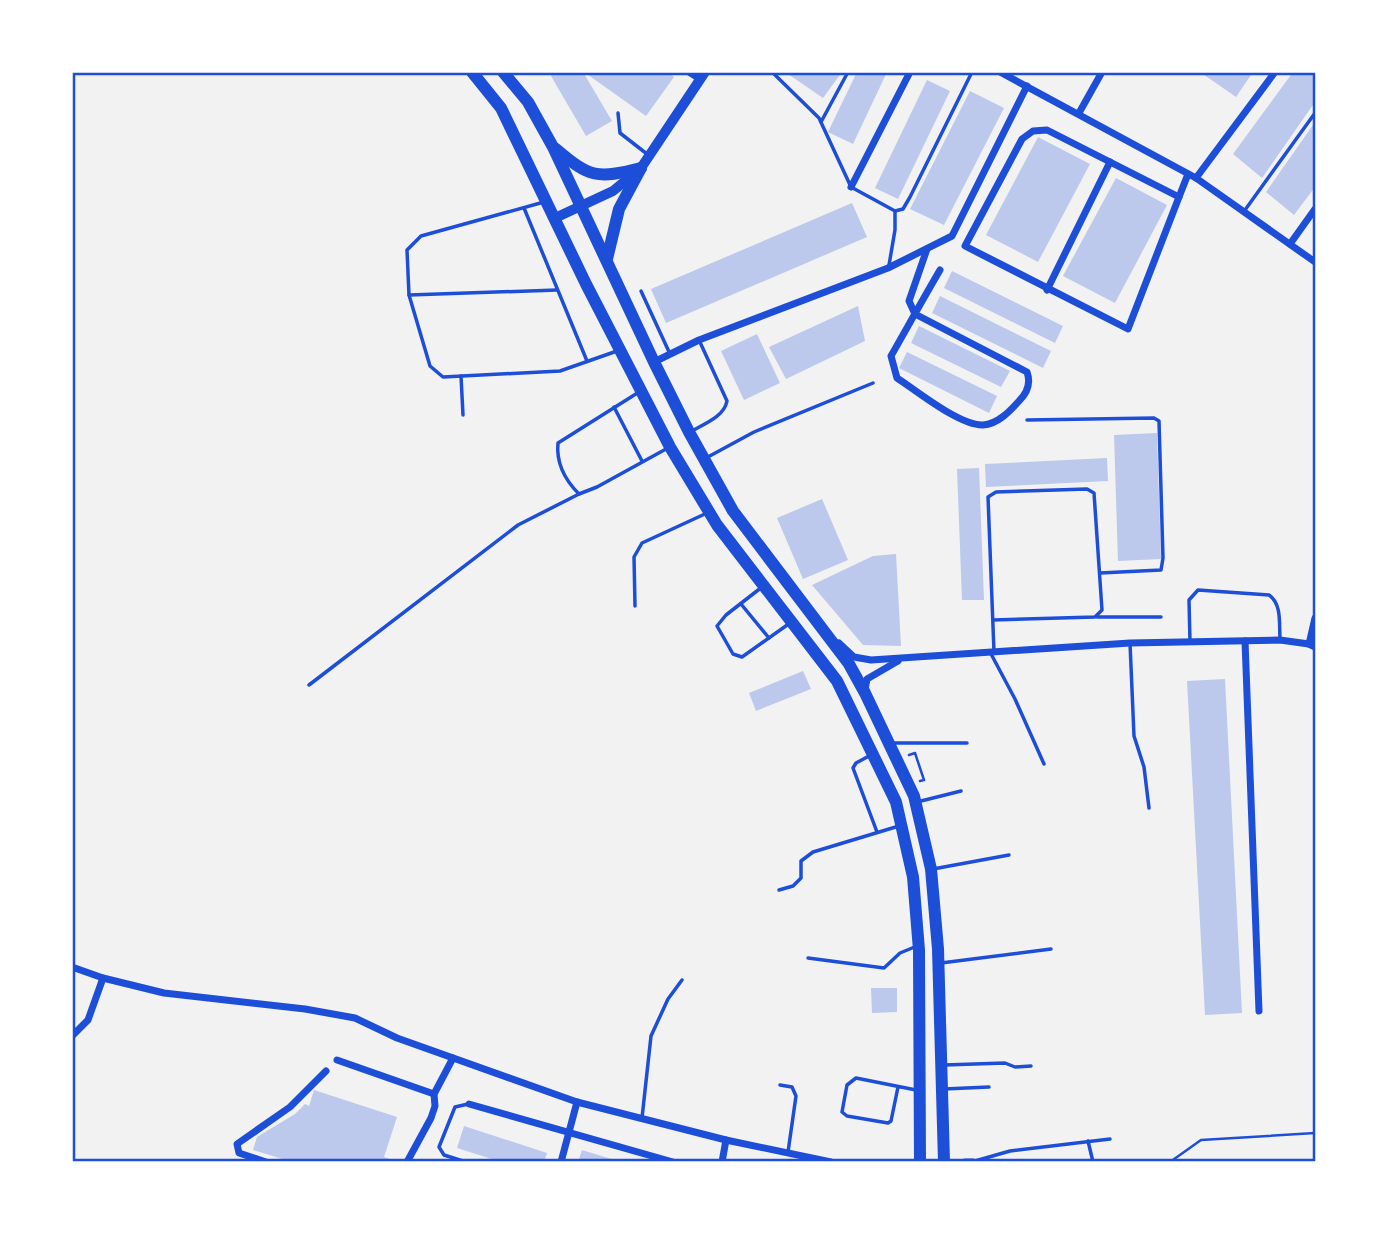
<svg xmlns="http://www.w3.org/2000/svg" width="1387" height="1234" font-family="'Work Sans',sans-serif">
	<rect width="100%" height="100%" fill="#f2f2f2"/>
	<g fill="#bdc9ec">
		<polygon points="554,72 583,72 612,121 586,136 551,76"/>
		<polygon points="584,72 667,72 674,77 646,116"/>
		<polygon points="785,72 842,72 823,98"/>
		<polygon points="857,72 887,72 853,144 828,132"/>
		<polygon points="1200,72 1253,72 1236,97"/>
		<polygon points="1293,72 1315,72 1315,102 1262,178 1233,154"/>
		<polygon points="927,80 950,91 898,199 875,188"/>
		<polygon points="970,91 1004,108 944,225 910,209"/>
		<polygon points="1315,122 1315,187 1294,215 1266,192"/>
		<polygon points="1038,137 1090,164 1038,262 986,235"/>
		<polygon points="1116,178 1167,205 1115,303 1063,276"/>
		<polygon points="852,203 867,237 666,323 651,289"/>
		<polygon points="952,271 1063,326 1055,343 944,288"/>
		<polygon points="940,296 1051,351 1043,368 932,313"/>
		<polygon points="858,306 865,341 786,379 769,347"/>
		<polygon points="919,326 1010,371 1001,387 911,343"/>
		<polygon points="757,334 780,383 744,400 721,351"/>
		<polygon points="907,352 997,396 989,413 899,368"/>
		<polygon points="1157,433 1161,559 1118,561 1114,435"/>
		<polygon points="1107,458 1108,481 986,487 985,464"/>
		<polygon points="979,468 984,600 962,600 957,469"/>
		<polygon points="822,499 848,560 803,579 777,518"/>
		<polygon points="896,554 901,646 863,645 812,585 873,556"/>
		<polygon points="803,671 811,689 756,711 749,693"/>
		<polygon points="1225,679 1242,1013 1205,1015 1187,681"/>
		<polygon points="871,988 897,988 897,1012 872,1013"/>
		<polygon points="314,1090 397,1117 384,1157 393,1160 392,1162 292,1162 253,1150 257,1137 295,1114 305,1104 309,1106"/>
		<polygon points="464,1126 547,1153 544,1162 501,1162 457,1148"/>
		<polygon points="582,1150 621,1162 578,1162"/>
	</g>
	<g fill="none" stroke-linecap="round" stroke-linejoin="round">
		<g stroke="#1d4ed8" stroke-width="2.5">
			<polyline points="909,755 915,753 924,780 920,781"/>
			<polyline points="1170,1162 1201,1140 1315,1133"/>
		</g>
		<g stroke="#1d4ed8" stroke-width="3.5">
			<polyline points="772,72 819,118 851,187 895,211 895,230 889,265"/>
			<polyline points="618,113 620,133 647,154"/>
			<polyline points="821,122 848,72"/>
			<polyline points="544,202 421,236 407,250 409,295 430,366 443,377 560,371 617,351"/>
			<polyline points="524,208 587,361"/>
			<polyline points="1245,210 1315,113"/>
			<polyline points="895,211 903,209 910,197 972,72"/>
			<polyline points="641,291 670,354"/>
			<polyline points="409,295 557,290"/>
			<polyline points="461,376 463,415"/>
			<path d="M 639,392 L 558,443 C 556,463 564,479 579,494 L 597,487 L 666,449"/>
			<polyline points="614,407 642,461"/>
			<polyline points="1027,420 1154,418 1159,421 1163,558 1161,570 1100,573"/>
			<path d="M 690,432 C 704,424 724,417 727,401 L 699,340"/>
			<polyline points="706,458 754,432 873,383"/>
			<polyline points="762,587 726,615 717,626 733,654 742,657 790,623"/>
			<polyline points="741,604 769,638"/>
			<polyline points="635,606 634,557 642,543 707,513"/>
			<polyline points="1097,617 1161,617"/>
			<path d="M 993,620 L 1095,617 L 1102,610 L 1094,493 L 1087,489 L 996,492 L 988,497 C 990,548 992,600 994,652"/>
			<path d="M 1190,642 L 1189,600 L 1198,590 L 1269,595 C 1282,604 1279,624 1280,638"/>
			<polyline points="1130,643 1134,736 1144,767 1149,808"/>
			<polyline points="990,652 1015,699 1044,764"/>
			<polyline points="309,685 518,525 579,494"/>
			<polyline points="892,743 967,743"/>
			<polyline points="869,756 856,763 853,768 877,832"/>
			<polyline points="917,802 961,791"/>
			<polyline points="933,869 1009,855"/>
			<polyline points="779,890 793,886 801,878 801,861 813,852 899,826"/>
			<polyline points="808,958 884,968 900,953 917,946"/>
			<polyline points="941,963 1051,949"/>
			<polyline points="944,1065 1005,1063 1015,1067 1031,1066"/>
			<polyline points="780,1085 792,1087 796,1096 788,1152"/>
			<polyline points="898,1087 891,1121 888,1123 847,1116 842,1112 847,1085 856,1078 916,1090"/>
			<polyline points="944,1089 989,1087"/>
			<polyline points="642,1118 651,1036 668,999 682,980"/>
			<polyline points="1088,1141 1093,1162"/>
			<polyline points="975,1161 1010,1151 1110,1139"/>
			<polyline points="466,1162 444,1155 439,1147 455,1107 468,1104"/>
		</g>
		<g stroke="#1d4ed8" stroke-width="7">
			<polyline points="689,72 700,79"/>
			<polyline points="1000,72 1196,178 1315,262"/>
			<polyline points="1079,113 1102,72"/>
			<polygon points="1047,130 1179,197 1128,329 965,246 1022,139 1033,131"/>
			<polyline points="1196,178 1275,72"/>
			<polyline points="851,187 910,72"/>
			<polyline points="1179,197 1188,174"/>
			<polyline points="1290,244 1315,209"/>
			<path d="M 927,249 L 909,301 L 915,314 L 1027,372 C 1031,383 1027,393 1019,401 C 1010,411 998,424 983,425 C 960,426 917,391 897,378 L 891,356 C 907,328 923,299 940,270"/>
			<polyline points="1047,290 1110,162"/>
			<polyline points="654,362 699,340 888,268 952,236 1027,86"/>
			<polyline points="1245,641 1259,1011"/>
			<polyline points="839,643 854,657 871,660 1130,643 1280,640 1309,644 1315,647"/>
			<polyline points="1309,644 1315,618"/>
			<polyline points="865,690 867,679 898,661"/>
			<polyline points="72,967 103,978 164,993 305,1009 355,1018 397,1038 577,1102 726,1140 831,1162"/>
			<polyline points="72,1036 88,1020 103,978"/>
			<polyline points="337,1060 434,1094"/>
			<polyline points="469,1104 673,1162"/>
			<polyline points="266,1162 239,1153 237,1144 290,1107 326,1071"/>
			<polyline points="407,1162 431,1118 435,1106 434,1094 453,1058"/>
			<polyline points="561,1162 577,1102"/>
			<polyline points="722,1162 726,1140"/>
			<polyline points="965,1162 973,1162"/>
		</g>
		<polyline stroke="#1d4ed8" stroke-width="10" points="555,218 613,191 641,168 705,72"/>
		<g stroke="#1d4ed8" stroke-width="12">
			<polyline points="472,72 501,108 586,284 670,447 717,525 837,681 896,802 913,877 919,950 920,1162"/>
			<polyline points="503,72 528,102 553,147 654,362 689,432 733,511 849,664 865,693 914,796 931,869 938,949 944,1162"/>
			<path d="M 556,149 C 590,178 597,179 641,168"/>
			<polyline points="607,259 619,209 641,168"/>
		</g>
	</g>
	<rect width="1387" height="1234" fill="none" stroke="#ffffff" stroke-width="147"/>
	<rect x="74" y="74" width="1240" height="1086" fill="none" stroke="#1d4ed8" stroke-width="2.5"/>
</svg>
